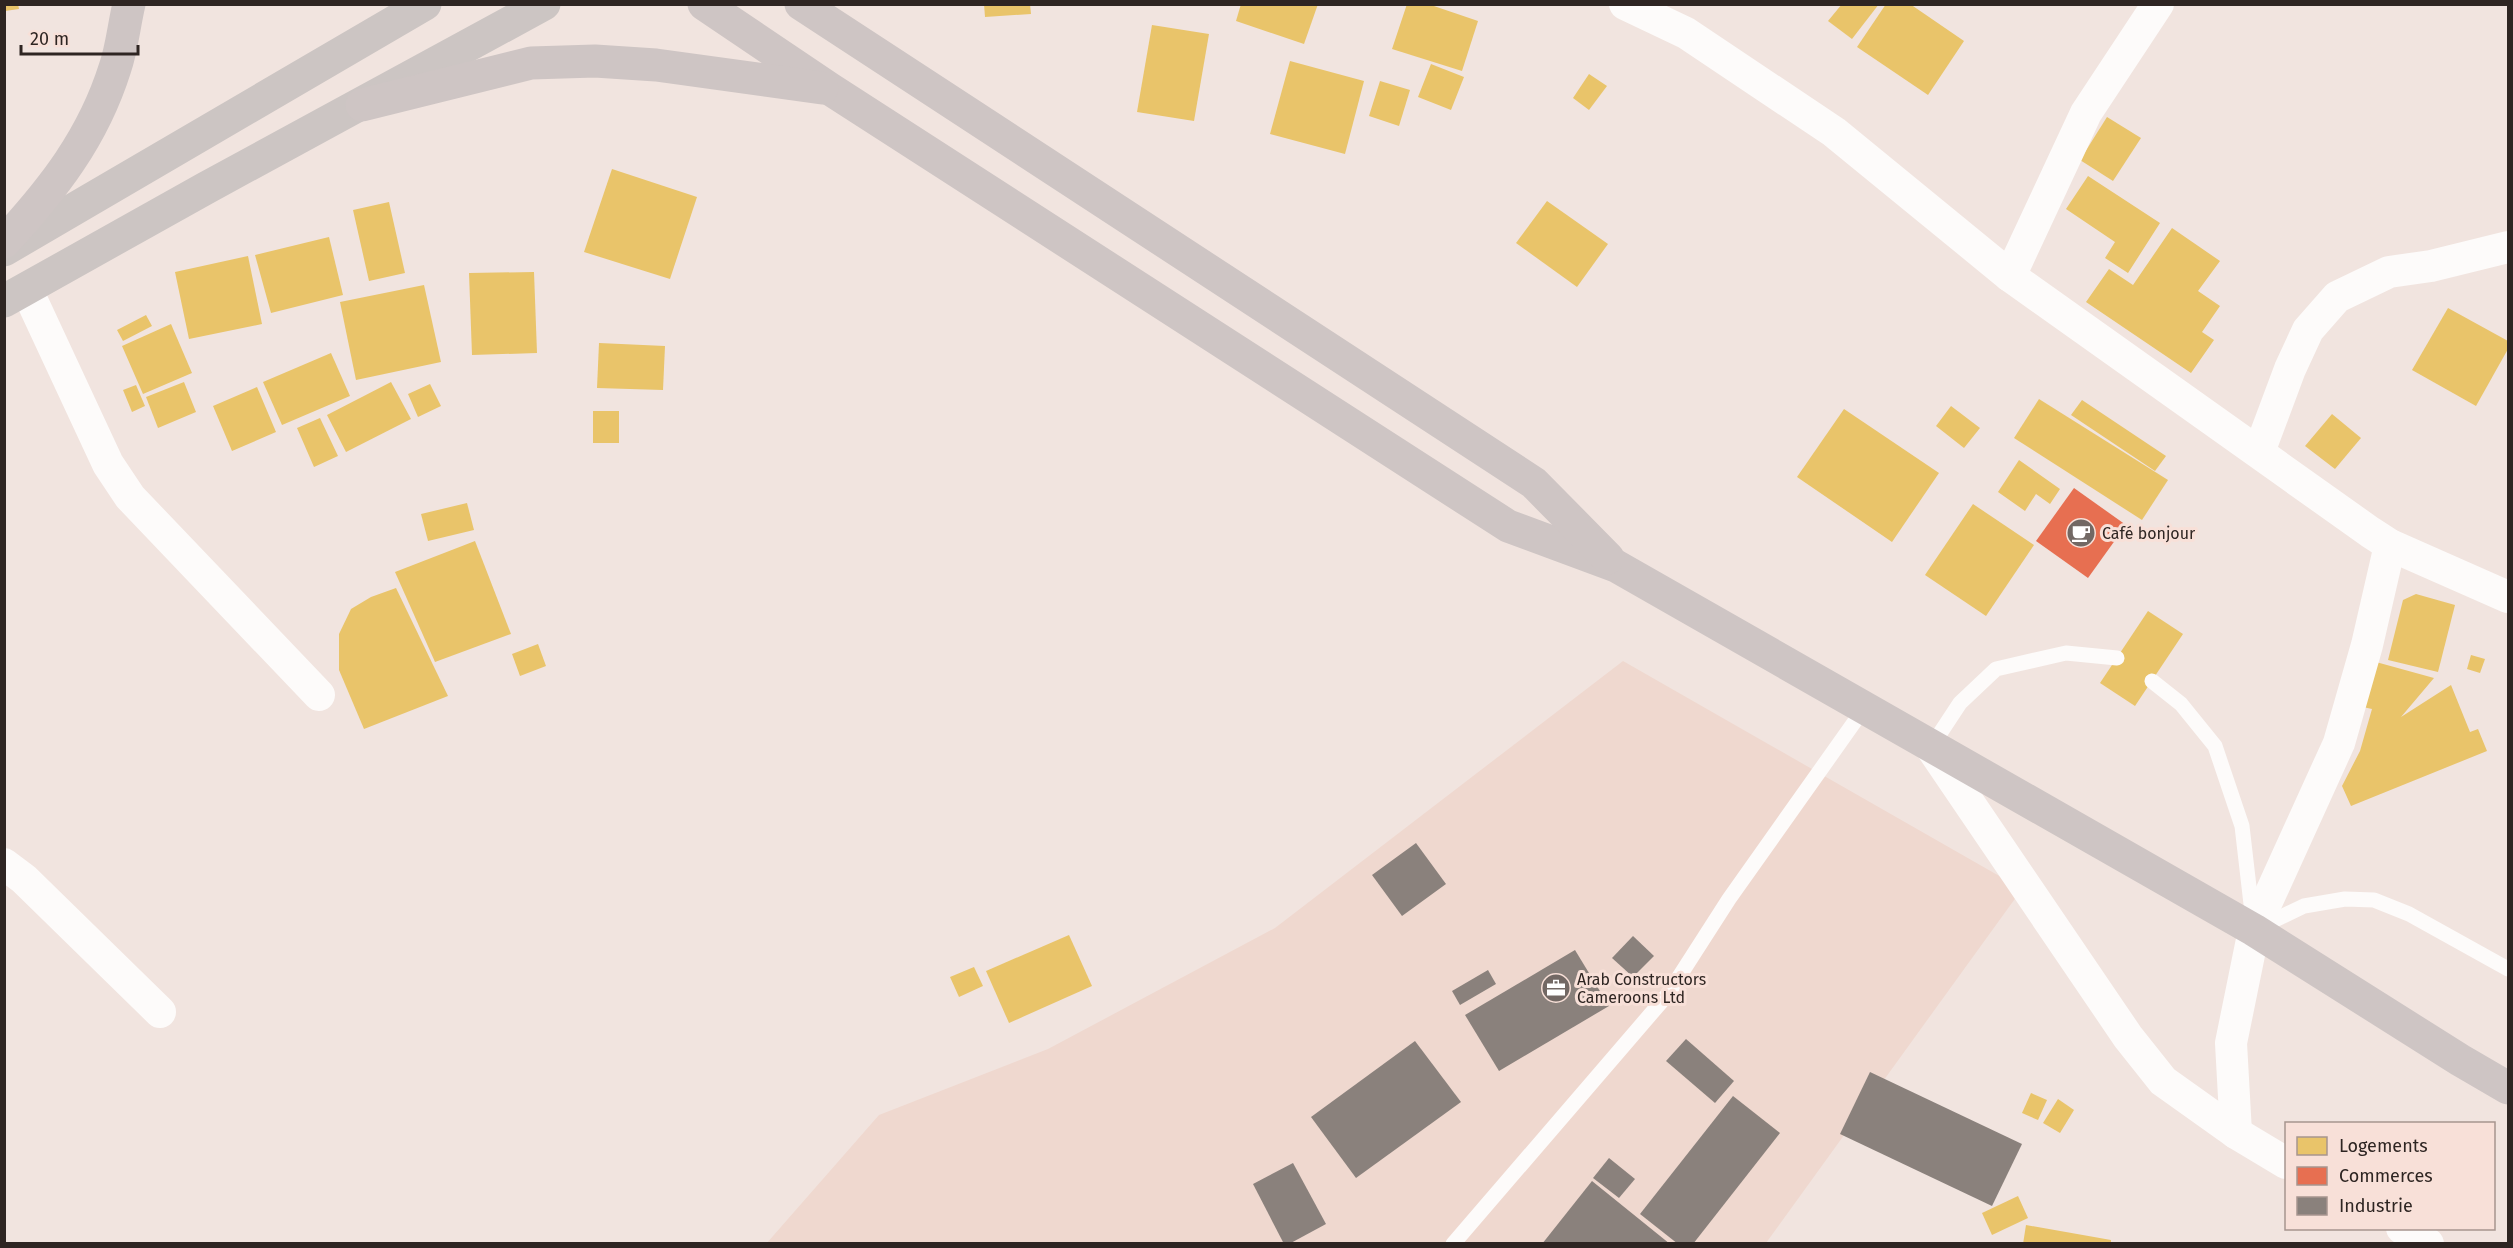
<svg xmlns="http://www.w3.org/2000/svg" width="2513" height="1248" font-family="'Fira Sans',sans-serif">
	<rect width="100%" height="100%" fill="#f1e4df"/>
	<polygon fill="#efd8cf" points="1623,661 2022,889 1766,1243 766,1244 879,1115 1048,1049 1275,928"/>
	<g fill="#e9c46a">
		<polygon points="5,4 18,4 19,9 5,11"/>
		<polygon points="984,4 1030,4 1031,14 985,17"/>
		<polygon points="1241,4 1318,4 1304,44 1236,21"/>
		<polygon points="1407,4 1428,4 1478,21 1462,71 1392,49"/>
		<polygon points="1842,4 1879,4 1852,39 1828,21"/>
		<polygon points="1886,4 1910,4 1964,41 1928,95 1857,47"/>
		<polygon points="1152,25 1209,34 1194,121 1137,112"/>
		<polygon points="1290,61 1364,81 1345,154 1270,134"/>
		<polygon points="1431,64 1464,77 1451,110 1418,97"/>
		<polygon points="1589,74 1607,86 1589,110 1573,98"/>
		<polygon points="1380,81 1410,90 1399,126 1369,116"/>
		<polygon points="2107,117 2141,138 2113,181 2080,160"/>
		<polygon points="612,169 697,197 670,279 584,252"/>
		<polygon points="2088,176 2160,223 2128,273 2105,258 2115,242 2066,209"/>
		<polygon points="1547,201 1608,244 1577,287 1516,243"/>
		<polygon points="389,202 405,273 369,281 353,210"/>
		<polygon points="2172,228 2220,261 2198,291 2220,306 2202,332 2214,340 2191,373 2086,302 2109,269 2133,285"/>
		<polygon points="329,237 343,295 271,313 255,255"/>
		<polygon points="248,256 262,324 189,339 175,272"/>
		<polygon points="534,272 537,353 472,355 469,273"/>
		<polygon points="424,285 441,362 356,380 340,302"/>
		<polygon points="2448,308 2508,341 2508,349 2476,406 2412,370"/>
		<polygon points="146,315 152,326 123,341 117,330"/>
		<polygon points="171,324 192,373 143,394 122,346"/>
		<polygon points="599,343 665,346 663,390 597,388"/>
		<polygon points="331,353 350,396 282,425 263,382"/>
		<polygon points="184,382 196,412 158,428 146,397"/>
		<polygon points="391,382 411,419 346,452 327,415"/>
		<polygon points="430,384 441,406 418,417 408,394"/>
		<polygon points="136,385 145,406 132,412 123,390"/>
		<polygon points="257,387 276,432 232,451 213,406"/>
		<polygon points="2039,399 2168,480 2142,520 2014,438"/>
		<polygon points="2082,400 2166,456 2155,471 2071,415"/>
		<polygon points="1951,406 1980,428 1964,448 1936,426"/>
		<polygon points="1844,409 1939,473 1892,542 1797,477"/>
		<rect x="593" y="411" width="26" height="32"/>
		<polygon points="2332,414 2361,438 2335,469 2305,446"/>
		<polygon points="320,418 338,456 314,467 297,428"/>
		<polygon points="2019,460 2060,489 2050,504 2036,494 2025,511 1998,492"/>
		<polygon points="467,503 474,530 428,541 421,514"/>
		<polygon points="1973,504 2034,545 1986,616 1925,575"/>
		<polygon points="475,541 511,634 435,662 395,572"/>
		<polygon points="396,588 448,696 364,729 339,670 339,634 351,609 371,597"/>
		<polygon points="2416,594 2455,605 2438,672 2388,660 2403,600"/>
		<polygon points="2148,611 2183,634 2135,706 2100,683"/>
		<polygon points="538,644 546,666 520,676 512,654"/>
		<polygon points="2471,655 2485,659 2480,673 2467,669"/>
		<polygon points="2376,662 2434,678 2401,717 2451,685 2470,732 2478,729 2487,751 2351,806 2342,786 2360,751 2372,709 2363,707"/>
		<polygon points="1069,935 1092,986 1009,1023 986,971"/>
		<polygon points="974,967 983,986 959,997 950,977"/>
		<polygon points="2031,1093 2047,1100 2038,1120 2022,1113"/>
		<polygon points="2058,1099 2074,1110 2060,1133 2043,1123"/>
		<polygon points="2018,1196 2028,1218 1992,1235 1982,1213"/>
		<polygon points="2026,1225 2111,1240 2111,1244 2023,1244"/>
	</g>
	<polygon fill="#e76f51" points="2074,488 2126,525 2088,578 2036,541"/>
	<g fill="#8a817c">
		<polygon points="1416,843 1446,884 1402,916 1372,875"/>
		<polygon points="1633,936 1654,956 1633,977 1612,958"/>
		<polygon points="1575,950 1609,1006 1499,1071 1465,1015"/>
		<polygon points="1488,970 1496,984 1460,1005 1452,991"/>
		<polygon points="1686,1039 1734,1081 1715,1103 1666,1061"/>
		<polygon points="1415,1041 1461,1102 1356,1178 1311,1117"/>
		<polygon points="1870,1072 2022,1144 1992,1206 1840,1134"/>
		<polygon points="1733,1096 1780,1133 1693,1244 1678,1244 1640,1214"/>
		<polygon points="1609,1158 1635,1179 1619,1198 1593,1178"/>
		<polygon points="1293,1163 1326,1224 1289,1244 1284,1244 1253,1184"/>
		<polygon points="1592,1181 1670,1244 1542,1244"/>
	</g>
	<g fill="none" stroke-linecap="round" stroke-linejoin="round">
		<g stroke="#fdfbfa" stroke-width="15">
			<polyline points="2152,681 2181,704 2215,746 2242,826 2254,930 2304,906 2345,899 2374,900 2409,914 2508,969"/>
			<polyline points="1931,747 1960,703 1996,669 2066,653 2117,658"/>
			<polyline points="1453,1244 1668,994 1729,899 1865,707"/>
		</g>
		<g stroke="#fdfbfa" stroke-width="32">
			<polyline points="1625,4 1686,33 1834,132 2010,276 2370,532 2390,545 2508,597"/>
			<polyline points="2010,276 2086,113 2158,4"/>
			<polyline points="27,290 108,464 130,497 319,695"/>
			<polyline points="2259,452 2290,369 2308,330 2337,297 2389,272 2431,266 2508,247"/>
			<polyline points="1931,747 2128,1037 2163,1081 2236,1133 2286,1163"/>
			<polyline points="4,864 24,879 160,1012"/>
			<polyline points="2236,1133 2231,1043 2254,930 2339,743 2367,645 2390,545"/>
			<polyline points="2402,1228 2428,1244"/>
		</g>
		<g stroke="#ccc5c3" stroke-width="33">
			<polyline points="4,250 425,4"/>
			<polyline points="4,301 206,188 544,4"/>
		</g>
		<g stroke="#cec5c4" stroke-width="33">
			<polyline points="704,4 830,89 1508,526 1616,566 2254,930 2460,1060 2508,1088"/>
			<polyline points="801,4 1534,483 1608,558"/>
			<polyline points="362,105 531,63 595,61 656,65 822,88"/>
			<path d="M 4,242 C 53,189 93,138 115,68 C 122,48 124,25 129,4"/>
		</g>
	</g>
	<defs>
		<g id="cafe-disc" transform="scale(1.5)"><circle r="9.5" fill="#726864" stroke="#f8e0d8"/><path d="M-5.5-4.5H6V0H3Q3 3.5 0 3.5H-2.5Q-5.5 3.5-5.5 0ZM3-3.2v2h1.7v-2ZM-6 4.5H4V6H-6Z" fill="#fff"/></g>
		<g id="office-disc" transform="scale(1.5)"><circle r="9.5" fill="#726864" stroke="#f8e0d8"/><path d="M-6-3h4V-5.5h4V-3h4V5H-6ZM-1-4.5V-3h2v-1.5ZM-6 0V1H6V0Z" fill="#fff"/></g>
	</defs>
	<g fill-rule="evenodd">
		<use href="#cafe-disc" x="2081" y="533"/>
		<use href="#office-disc" x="1556" y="988"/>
	</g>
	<g text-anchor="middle" stroke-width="6" stroke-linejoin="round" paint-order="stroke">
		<g font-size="16" fill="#2e2522" stroke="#f8e0d8" text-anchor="start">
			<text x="2102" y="539">Café bonjour</text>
			<text x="1577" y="985">Arab Constructors<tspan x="1577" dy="18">Cameroons Ltd</tspan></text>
		</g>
	</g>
	<rect width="2513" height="1248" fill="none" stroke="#2e2522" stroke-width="12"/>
	<rect x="2285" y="1122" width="210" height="108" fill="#f8e0d8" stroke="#a7958f" stroke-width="1.5"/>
	<rect x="2297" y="1137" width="30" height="18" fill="#e9c46a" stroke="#a7958f" stroke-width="1.5"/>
	<text x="2339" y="1152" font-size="18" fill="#2e2522">Logements</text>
	<rect x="2297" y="1167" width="30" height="18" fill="#e76f51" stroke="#a7958f" stroke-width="1.5"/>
	<text x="2339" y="1182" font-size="18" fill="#2e2522">Commerces</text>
	<rect x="2297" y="1197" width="30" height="18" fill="#8a817c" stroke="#a7958f" stroke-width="1.5"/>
	<text x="2339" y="1212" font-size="18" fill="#2e2522">Industrie</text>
	<path d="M21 45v9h117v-9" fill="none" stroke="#2e2522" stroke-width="3"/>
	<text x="30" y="45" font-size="18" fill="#2e2522" stroke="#f8e0d8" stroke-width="4.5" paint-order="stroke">20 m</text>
</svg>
